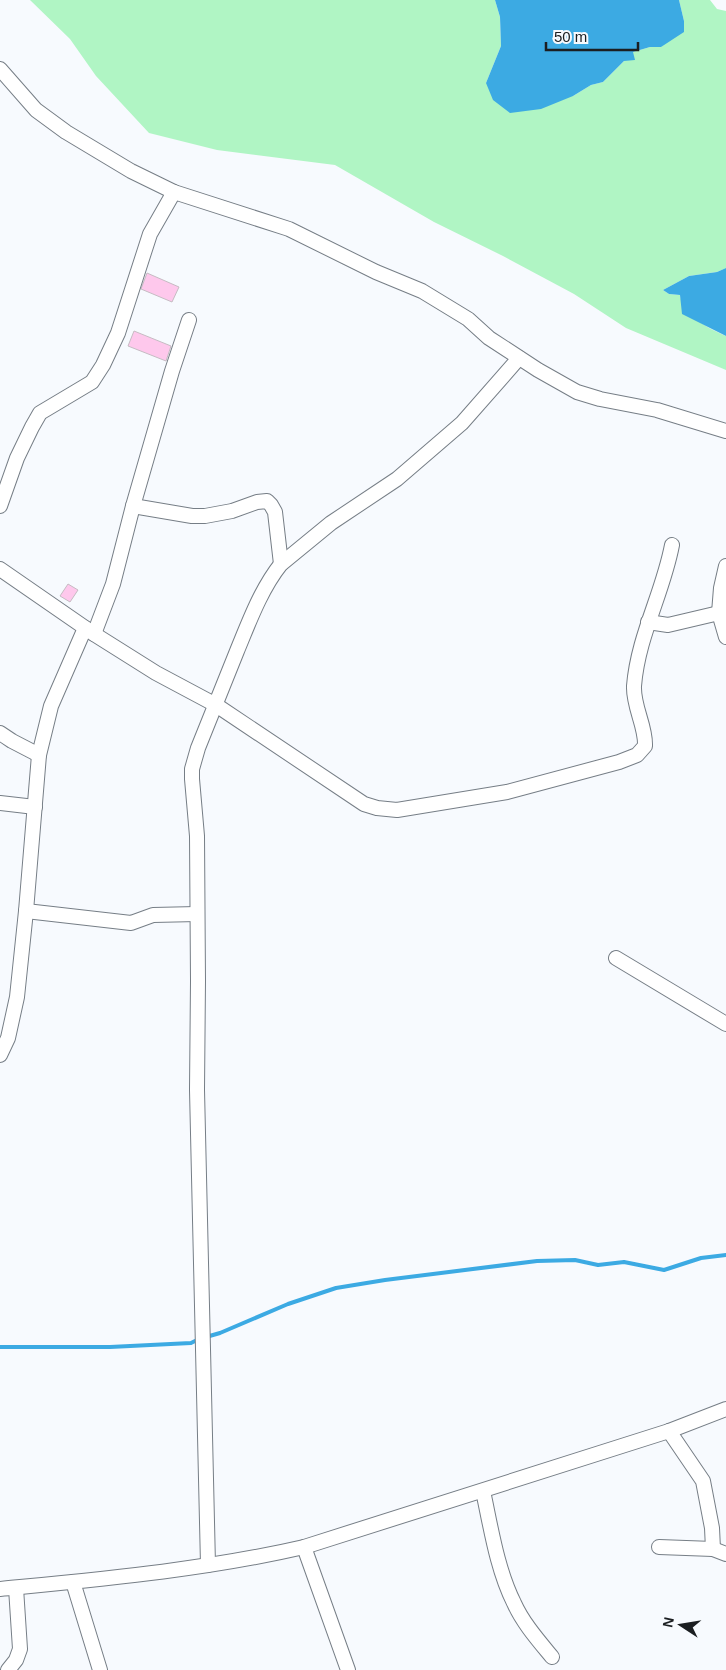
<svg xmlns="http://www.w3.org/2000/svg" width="726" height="1670" font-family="Helvetica,sans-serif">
	<rect width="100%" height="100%" fill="#f7fafe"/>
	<path fill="#b0f5c4" d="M 30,0 L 495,0 L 500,17 L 501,46 L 486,83 L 573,96 L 591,85 L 603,82 L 633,52 L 650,47 L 661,47 L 684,21 L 679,0 L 710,0 L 717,9 L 726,11 L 726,268 L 717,272 L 689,276 L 663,290 L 669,294 L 680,295 C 683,316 708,328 726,336 L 726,370 L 626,328 L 574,294 L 503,256 L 434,222 L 335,165 L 217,150 L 149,133 L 96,76 L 70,39 Z"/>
	<g fill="#3caae3">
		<polygon points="495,0 679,0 684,21 684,32 661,47 650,47 633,52 635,60 624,61 603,82 591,85 573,96 541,109 510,113 493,100 486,83 501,46 500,17"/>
		<polygon points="726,268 726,336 682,314 680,295 669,294 663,290 689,276 717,272"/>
	</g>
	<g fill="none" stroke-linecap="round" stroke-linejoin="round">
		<g stroke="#3caae3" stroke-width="4">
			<polyline points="206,1337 220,1333 288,1304 336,1288 385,1280 537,1261 575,1260 598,1265 624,1262 664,1270 701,1258 726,1255"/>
			<polyline points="0,1347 110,1347 191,1343 199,1339"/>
		</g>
	</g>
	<g fill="#fec8ec" stroke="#c6bcc3">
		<polygon points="147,273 179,287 172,302 141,289"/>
		<polygon points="134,331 171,346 166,361 128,346"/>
		<polygon points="68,584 78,590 70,602 60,596"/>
	</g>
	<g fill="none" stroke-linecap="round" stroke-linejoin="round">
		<g stroke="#767e86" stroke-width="16">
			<g id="minor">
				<polyline points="0,69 36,110 66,132 131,171 174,192 289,229 376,272 422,291 468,319 489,338 538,370 577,392 600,399 657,410 726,431"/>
				<polyline points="0,506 17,458 32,427 40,413 92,382 103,365 118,333 150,234 174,192"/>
				<polyline points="133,506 192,516 205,516 232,511 257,502 267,501 271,505 275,512 281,564"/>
				<polyline points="726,566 721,588 719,613 726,637"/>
				<path d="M 0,569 L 94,634 L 156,673 L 216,705 L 364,804 L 377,808 L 397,810 L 507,792 L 619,762 L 637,755 L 645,746 C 646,726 633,707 634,686 C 638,636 663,593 672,545"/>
				<polyline points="648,622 668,625 719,613"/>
				<polyline points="94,634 113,584 133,506 172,371 189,320"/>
				<polyline points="0,733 12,741 39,755"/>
				<polyline points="0,803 35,807"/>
				<polyline points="26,911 131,923 153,915 197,914"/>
				<polyline points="616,958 726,1024"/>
				<polyline points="0,1055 8,1038 17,997 26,911 39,755 51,706 85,628"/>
				<polyline points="669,1431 703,1481 712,1528 713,1549"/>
				<path d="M 483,1491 C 491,1528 497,1569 514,1603 C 523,1623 538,1640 552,1657"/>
				<polyline points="304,1547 348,1670"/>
				<polyline points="659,1547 713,1549 726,1554"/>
				<path d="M 208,1565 L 197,1090 L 198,981 L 197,836 L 192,779 L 192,769 L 198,748 C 211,716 224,684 237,651 C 249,622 261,589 281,564 L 331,523 L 397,479 L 462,423 L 519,358"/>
				<polyline points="73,1582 100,1670"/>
				<path d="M 0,1589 C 102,1579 204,1570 304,1547 L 669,1431 L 726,1409"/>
				<polyline points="8,1670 16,1660 20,1649 16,1588"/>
			</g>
		</g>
		<use href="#minor" stroke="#fff" stroke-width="14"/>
	</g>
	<g transform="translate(681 1625) rotate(282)" stroke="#f7fafe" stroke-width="4" paint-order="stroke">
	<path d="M0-4L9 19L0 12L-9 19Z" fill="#1b1e21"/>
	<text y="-8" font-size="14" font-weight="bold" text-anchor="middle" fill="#1b1e21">N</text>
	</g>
	<path d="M546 42v8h92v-8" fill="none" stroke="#1b1e21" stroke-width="2.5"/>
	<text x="554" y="42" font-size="15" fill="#1b1e21" stroke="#f7fafe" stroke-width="4" paint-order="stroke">50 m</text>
</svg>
